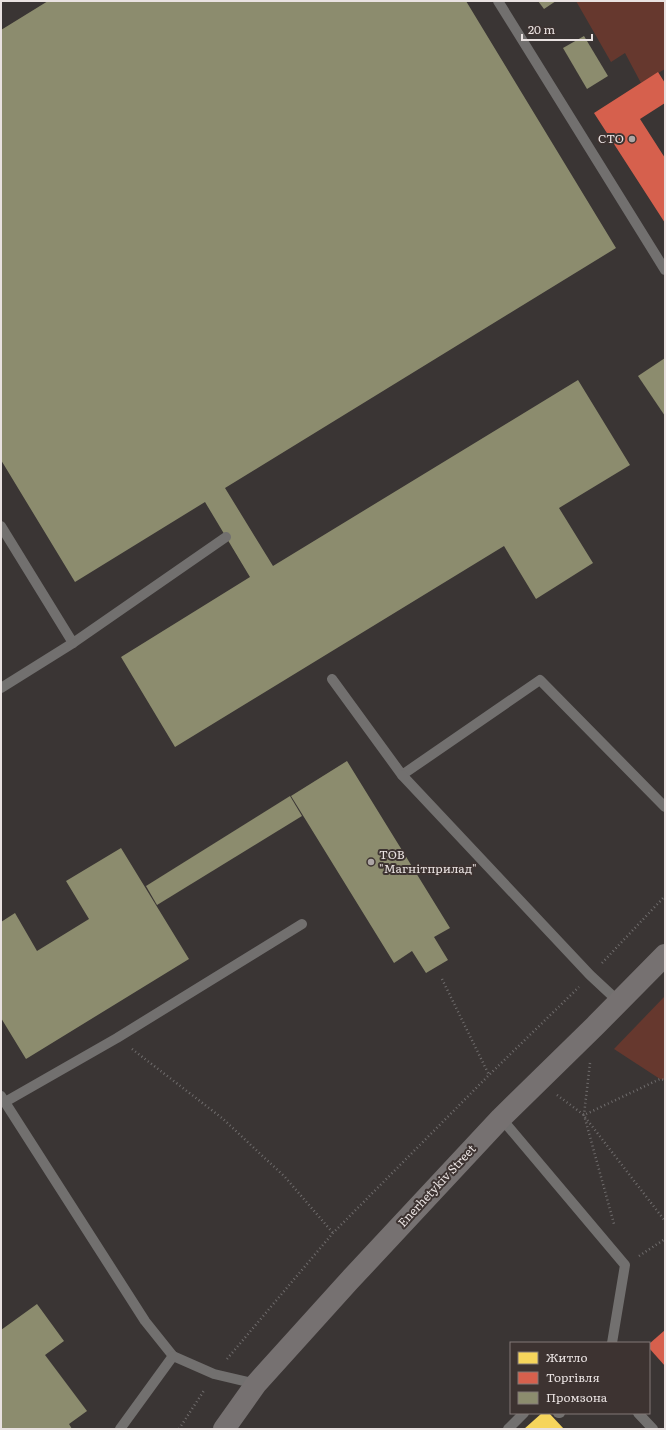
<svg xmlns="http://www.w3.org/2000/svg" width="666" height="1430" font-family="Literata,serif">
	<rect width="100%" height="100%" fill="#3a3534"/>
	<g fill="#66382e">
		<polygon points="576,1 665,1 665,69 641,83 625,53 611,62"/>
		<polygon points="665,996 665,1080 660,1079 614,1049"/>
	</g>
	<polygon fill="#f6d55c" points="542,1413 549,1413 564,1429 524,1429"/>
	<g fill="#d6604d">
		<polygon points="658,72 665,83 665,103 640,119 665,158 665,223 594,113"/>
		<polygon points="665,1330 665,1366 649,1348 649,1344"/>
	</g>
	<g fill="#8c8c6e">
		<polygon points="48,1 466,1 616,248 225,488 273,566 578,380 630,465 559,508 593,563 536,599 504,546 175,747 121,657 250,577 205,502 75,582 1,460 1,30"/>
		<polygon points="538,1 556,1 544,9"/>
		<polygon points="584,36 608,76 587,89 563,48"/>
		<polygon points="665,358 665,416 638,376"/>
		<polygon points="347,761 450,928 434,937 448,960 426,973 412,951 394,963 291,796"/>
		<polygon points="290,796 302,816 157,905 146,886"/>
		<polygon points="121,848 189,959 26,1059 1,1018 1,922 15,913 37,951 89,919 66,881"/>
		<polygon points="37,1304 64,1341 45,1355 87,1411 69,1424 72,1429 1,1429 1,1330"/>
	</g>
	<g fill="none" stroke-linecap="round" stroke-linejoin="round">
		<g stroke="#706d6d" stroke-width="2.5" stroke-dasharray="1 3" stroke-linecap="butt">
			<polyline points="602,963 665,896"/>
			<polyline points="442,979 489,1075"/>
			<polyline points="132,1049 222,1118 285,1177 333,1233"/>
			<polyline points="590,1063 584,1115 614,1224"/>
			<polyline points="557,1095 584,1115 660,1079 665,1080"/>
			<polyline points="585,1117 665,1221"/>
			<polyline points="639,1256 665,1239"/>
			<polyline points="227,1359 333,1233 489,1075 579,987"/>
			<polyline points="179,1429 205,1389"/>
		</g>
		<g stroke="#72706f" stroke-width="10">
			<polyline points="498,1 665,270"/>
			<polyline points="1,526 73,643 226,537"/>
			<polyline points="332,679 402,775 540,680 665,807"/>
			<polyline points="1,688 73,643"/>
			<polyline points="402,775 590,975 619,1002"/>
			<polyline points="1,1096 145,1321 173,1356"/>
			<polyline points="5,1102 117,1038 302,924"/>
			<polyline points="501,1118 625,1265 612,1343"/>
			<polyline points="558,1413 560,1413"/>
			<polyline points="638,1413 653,1429"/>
			<polyline points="120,1429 173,1356 214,1374 256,1384"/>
			<polyline points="508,1429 524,1413"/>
		</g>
		<polyline stroke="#767171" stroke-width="22" points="224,1429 256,1384 349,1281 501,1118 595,1026 665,955"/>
	</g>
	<g fill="#aca5a4" stroke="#3d3331" stroke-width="1.5">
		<circle cx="632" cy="139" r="4"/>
		<circle cx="371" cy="862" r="4"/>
	</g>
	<g text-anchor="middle" stroke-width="4" stroke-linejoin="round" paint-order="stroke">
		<g font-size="12" fill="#e9e2e1" stroke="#3d3331" text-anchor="end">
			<text x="624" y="143">СТО</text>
			<text x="379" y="859" text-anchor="start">ТОВ<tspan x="379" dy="14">"Магнітприлад"</tspan></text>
		</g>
		<g font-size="12" fill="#e9e2e1" stroke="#3d3331">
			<text transform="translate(437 1186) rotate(-47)" y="4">Enerhetykiv Street</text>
		</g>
	</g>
	<rect width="666" height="1430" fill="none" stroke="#e9e2e1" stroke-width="4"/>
	<rect x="510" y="1342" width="140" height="72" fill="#3d3331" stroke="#827977"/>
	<rect x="518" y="1352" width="20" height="12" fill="#f6d55c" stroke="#827977"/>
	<text x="546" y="1362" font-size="12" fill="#e9e2e1">Житло</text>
	<rect x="518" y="1372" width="20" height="12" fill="#d6604d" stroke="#827977"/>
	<text x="546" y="1382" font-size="12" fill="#e9e2e1">Торгівля</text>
	<rect x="518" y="1392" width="20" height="12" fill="#8c8c6e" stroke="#827977"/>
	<text x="546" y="1402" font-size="12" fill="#e9e2e1">Промзона</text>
	<path d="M522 34v6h70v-6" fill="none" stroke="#e9e2e1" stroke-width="2"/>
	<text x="528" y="34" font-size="12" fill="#e9e2e1" stroke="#3d3331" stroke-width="3" paint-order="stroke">20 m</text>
</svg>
